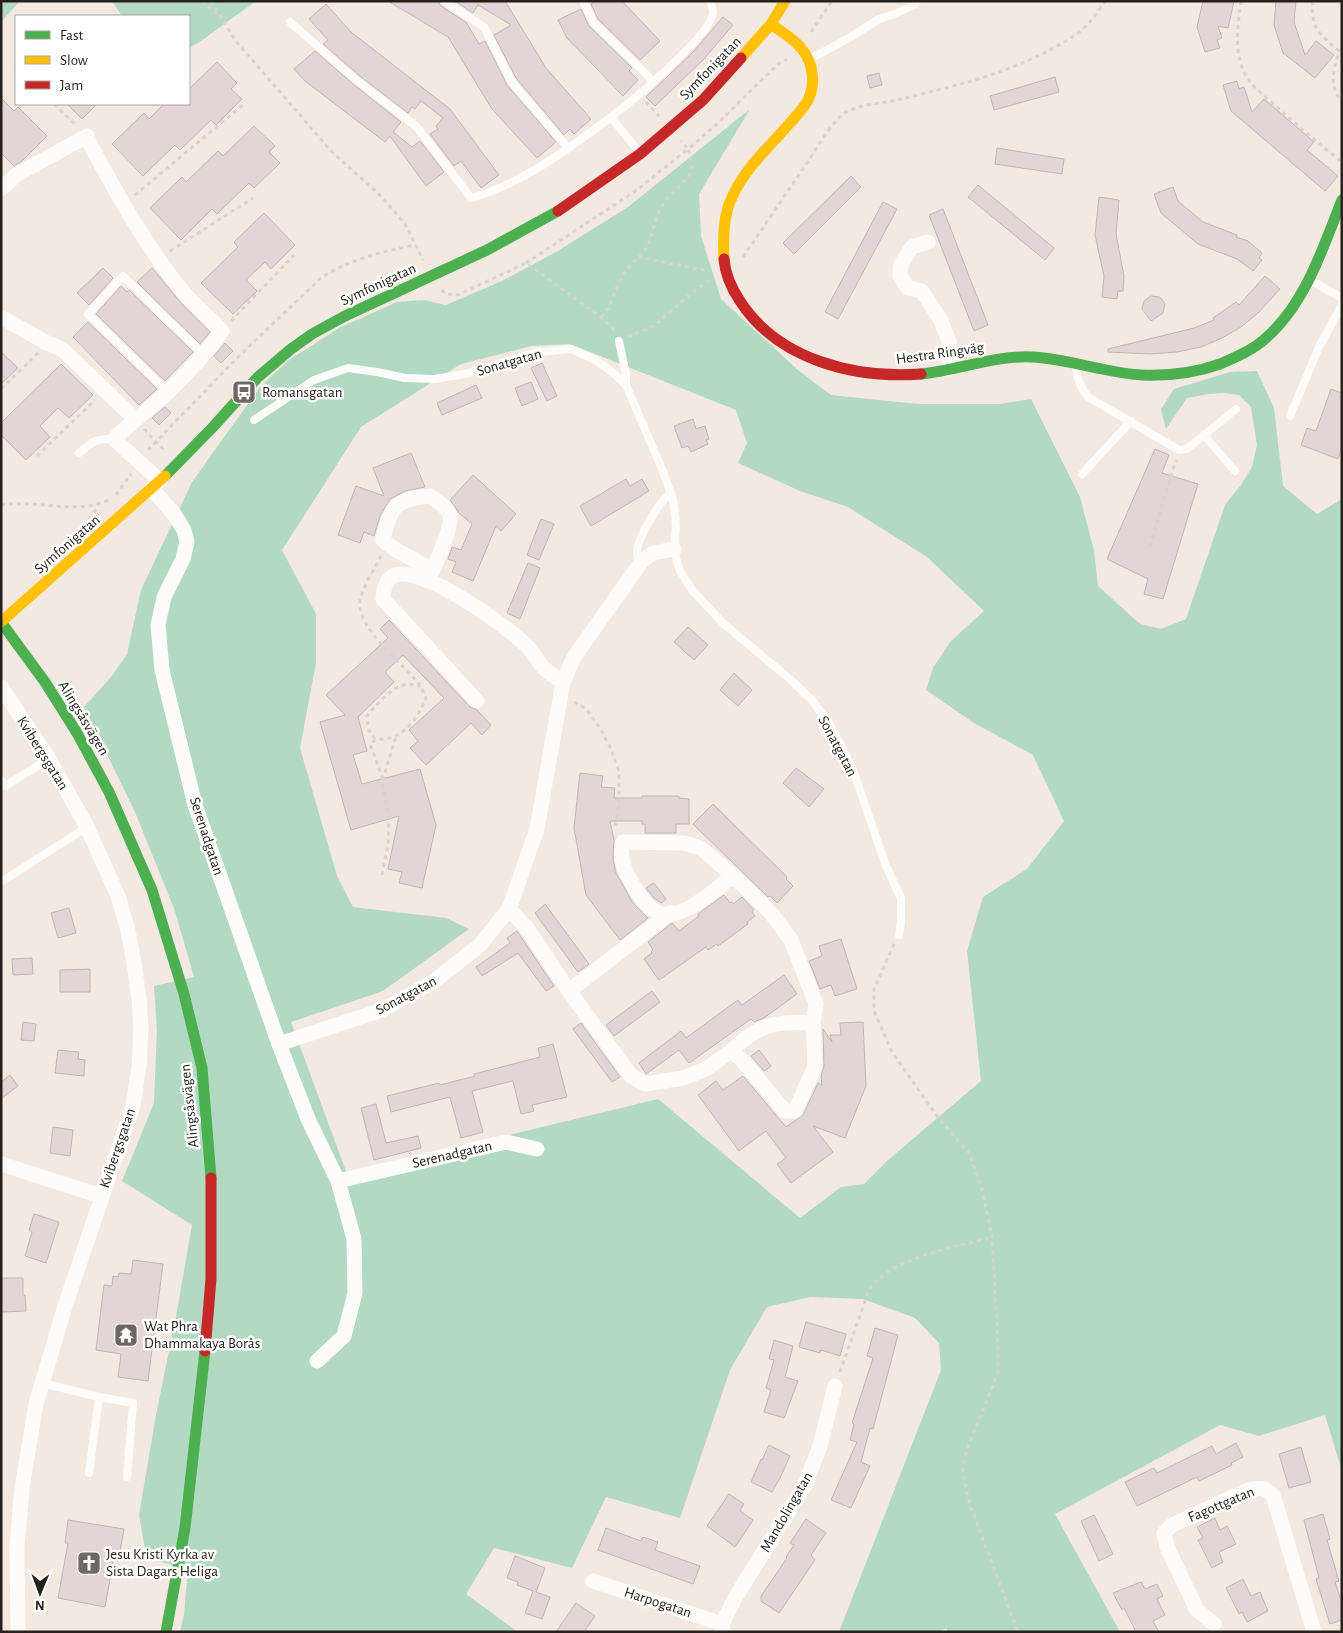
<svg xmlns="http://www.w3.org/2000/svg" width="1343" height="1633" font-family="'Alegreya Sans',sans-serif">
	<rect width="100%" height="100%" fill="#f3e9e1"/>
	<g fill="#b2d9c1" fill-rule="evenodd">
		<polygon points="1,1 20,1 1,22"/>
		<polygon points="112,1 256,1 201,41 189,48 189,16 122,16"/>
		<path d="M 750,109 L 699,194 L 701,236 L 721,299 L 798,370 L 831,395 L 917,404 L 1000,404 L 1031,399 L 1080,497 L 1094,551 L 1098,586 L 1140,624 L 1161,629 L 1186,619 L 1225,505 L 1241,485 L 1252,467 L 1257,445 L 1251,407 L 1239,395 L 1224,393 L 1208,394 L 1187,398 L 1166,429 L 1161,409 L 1174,389 L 1230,372 L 1257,371 L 1274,408 L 1283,486 L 1317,514 L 1342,499 L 1342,1471 L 1325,1415 L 1259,1436 L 1220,1425 L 1055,1514 L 1120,1632 L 948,1632 L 946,1628 L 940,1632 L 839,1632 L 941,1370 L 939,1343 L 915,1318 L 863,1299 L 810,1297 L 767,1307 L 730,1370 L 680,1518 L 606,1497 L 572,1568 L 494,1548 L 466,1594 L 518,1632 L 180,1632 L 184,1615 L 188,1568 L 160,1562 L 146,1555 L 139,1515 L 156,1415 L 177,1311 L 192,1225 L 122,1181 L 154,1103 L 157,1031 L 154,986 L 194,977 L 175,911 L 135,812 L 84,707 L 112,676 L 127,654 L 141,590 L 192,482 L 260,387 L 289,360 L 339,328 L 397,302 L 423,300 L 446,305 L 502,281 L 556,252 L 628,207 ZM 570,344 L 736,410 L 747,443 L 738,463 L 800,491 L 848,507 L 927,557 L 984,611 L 951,641 L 933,668 L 926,690 L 974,723 L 1033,755 L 1064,821 L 1027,869 L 983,897 L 967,951 L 981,1081 L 888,1160 L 864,1184 L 841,1187 L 800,1218 L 658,1099 L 347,1174 L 291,1022 L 383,991 L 469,929 L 446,918 L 353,907 L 337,876 L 300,748 L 316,663 L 316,614 L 282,550 L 361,427 L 461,364 L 532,346 Z"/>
	</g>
	<g fill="#e3d4d7" stroke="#bfb6b4">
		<polygon points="388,1 438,1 441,6 467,23 467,24 479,44 485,41 507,85 556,142 537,158 492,109 448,37"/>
		<polygon points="455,1 505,1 546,68 591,119 574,134 570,129 564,135 516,78 494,35 511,25 478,5 473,13"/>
		<polygon points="596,1 622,1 660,41 640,60 598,19 591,4"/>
		<polygon points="1203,1 1234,1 1228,28 1218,26 1222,38 1217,40 1220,48 1205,52 1197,27"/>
		<polygon points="1276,1 1296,1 1294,22 1305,55 1316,41 1334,55 1315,78 1283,53 1274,25"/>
		<polygon points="326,4 351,32 450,109 499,175 481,188 461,161 454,166 430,134 438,129 436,126 443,118 421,101 415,109 412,107 408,113 360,76 323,44 328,40 309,19"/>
		<polygon points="581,9 589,26 632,68 629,71 638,80 623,96 567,38 558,20"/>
		<polygon points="723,17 733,25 703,60 655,106 646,97 693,52"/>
		<polygon points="315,51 353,84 401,122 393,132 412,147 420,141 444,172 426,186 390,136 385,142 305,81 294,69"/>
		<polygon points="217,62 237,83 231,89 242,99 216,125 211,120 180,150 175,145 143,176 112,144 144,113 149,119 164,104 189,104 189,89"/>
		<polygon points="879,73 882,85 870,88 867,76"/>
		<polygon points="1055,77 1059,92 994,110 990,96"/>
		<polygon points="1237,81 1239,89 1244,87 1252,112 1264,99 1314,142 1307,150 1338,176 1325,191 1231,111 1223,85"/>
		<polygon points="1,98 14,111 18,107 47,136 22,161 14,166 1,153"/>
		<polygon points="67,104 97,104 82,119"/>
		<polygon points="254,126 275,146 269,152 280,163 254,188 249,183 217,214 212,209 181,240 150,208 182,177 186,182 218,151 223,156"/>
		<polygon points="997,148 1064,159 1062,174 995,164"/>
		<polygon points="851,176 861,187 794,254 783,243"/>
		<polygon points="978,185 1054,248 1045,260 968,197"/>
		<polygon points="1173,187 1178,201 1203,222 1237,235 1236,237 1248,241 1262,253 1259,258 1262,260 1253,271 1237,259 1198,244 1161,213 1154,194"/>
		<polygon points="1099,197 1119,200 1116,234 1124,276 1123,291 1118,291 1117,299 1102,297 1104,276 1095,235"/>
		<polygon points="883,202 897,209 838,319 825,312"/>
		<polygon points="943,209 988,325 974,331 929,215"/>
		<polygon points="264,213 295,245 271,269 265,262 246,280 257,291 233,314 201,283 238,247 234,242"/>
		<polygon points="103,268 113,278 89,305 77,293"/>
		<polygon points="152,268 182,304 210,332 200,344 137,282"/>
		<polygon points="1265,276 1280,289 1259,312 1241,327 1222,338 1201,347 1177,352 1150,354 1108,352 1108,349 1194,328 1214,320 1213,318 1236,302 1239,305"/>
		<polygon points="121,286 127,292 129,290 193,352 165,381 96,314"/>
		<polygon points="1151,296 1160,297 1165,304 1163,313 1151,321 1142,309 1144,301"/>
		<polygon points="88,322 157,389 139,405 73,337"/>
		<polygon points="225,343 233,351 221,363 214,356"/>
		<polygon points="1,352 18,368 1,384"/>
		<polygon points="542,363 557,396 547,401 531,368"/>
		<polygon points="61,364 93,395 69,418 58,408 40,426 50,437 26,460 1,435 1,423"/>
		<polygon points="531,382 538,399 522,406 515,388"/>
		<polygon points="476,385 482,398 442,415 437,403"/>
		<polygon points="1331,389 1342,393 1342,448 1338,459 1301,445 1307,428 1316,431"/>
		<polygon points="165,407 171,413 159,425 152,418"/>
		<polygon points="693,419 696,429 705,426 709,439 706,440 708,444 691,452 688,446 682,448 674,426"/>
		<polygon points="1155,449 1169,455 1162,473 1198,484 1163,599 1144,594 1148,579 1107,559"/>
		<polygon points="411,453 425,487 405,491 390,499 380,516 374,536 364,532 360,543 338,535 356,486 384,496 373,468"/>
		<polygon points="473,475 516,514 501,531 496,526 473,581 452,572 456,562 448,559 452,547 461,550 472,524 459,513 450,500"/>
		<polygon points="626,479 630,486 642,479 649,491 591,526 580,506"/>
		<polygon points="541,519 554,524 539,560 527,555"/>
		<polygon points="528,563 540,568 520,619 507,613"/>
		<polygon points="389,620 470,707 477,710 491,725 482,735 471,723 426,765 410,748 418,741 409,730 444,698 403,655 385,672 394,682 358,717 367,751 353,755 362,784 420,769 436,825 422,888 399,883 402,872 388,869 399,816 351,830 320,722 345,715 326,695 388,638 380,629"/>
		<polygon points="688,627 708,645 694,660 674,642"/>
		<polygon points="734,673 752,690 738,706 720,690"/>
		<polygon points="796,768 824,789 809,807 783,783"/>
		<polygon points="580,773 603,776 601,787 615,788 614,798 642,798 642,796 679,796 679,798 689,799 689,824 676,824 676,833 645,833 645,824 642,824 642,821 610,821 614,840 613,860 616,873 633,903 648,918 620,940 586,895 574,828"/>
		<polygon points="713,804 787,877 786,879 793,886 777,903 770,896 768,897 693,824"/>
		<polygon points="654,883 666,899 661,903 654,898 646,888"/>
		<polygon points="724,895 730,903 732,902 733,904 742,897 754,910 752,912 755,916 747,922 748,924 718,946 717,944 708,950 706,947 659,980 644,959 652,953 651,952 653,950 648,942 672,923 679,931 699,916 698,914"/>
		<polygon points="545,904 589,964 578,972 535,913"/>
		<polygon points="69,908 76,933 58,938 51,913"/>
		<polygon points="517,931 554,986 546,991 518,953 482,976 476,967 510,943 507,938"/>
		<polygon points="841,939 857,989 835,996 831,985 820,989 809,961 822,956 819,946"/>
		<polygon points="32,958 33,974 13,975 12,959"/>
		<polygon points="90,969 90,992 60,992 60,970"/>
		<polygon points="784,975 797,994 764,1018 754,1022 751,1019 689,1063 679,1050 646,1074 639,1063 681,1031 686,1038 738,1000 742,1005"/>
		<polygon points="652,991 660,1002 614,1036 606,1025"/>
		<polygon points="23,1022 36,1024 34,1041 21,1040"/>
		<polygon points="863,1022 866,1086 845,1138 813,1126 833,1152 791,1183 777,1164 786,1158 766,1131 739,1151 698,1095 716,1081 723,1090 743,1076 786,1127 803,1115 818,1083 822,1085 821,1076 824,1066 823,1029 832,1042 830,1035 841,1035 840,1023"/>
		<polygon points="581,1023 620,1077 612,1082 573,1029"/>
		<polygon points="553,1044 567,1097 532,1105 534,1111 521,1114 513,1081 472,1091 483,1132 461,1138 450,1097 391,1112 387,1096 439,1083 440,1085 475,1076 474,1074 540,1057 538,1048"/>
		<polygon points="58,1050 79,1052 78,1059 85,1060 84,1076 55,1073"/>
		<polygon points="759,1050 771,1066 764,1071 751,1056"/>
		<polygon points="10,1075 18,1086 1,1099 1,1082"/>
		<polygon points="376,1104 386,1143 418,1136 421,1148 374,1160 361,1108"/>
		<polygon points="53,1127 73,1130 70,1156 50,1153"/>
		<polygon points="34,1214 59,1222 46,1263 25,1256 32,1232 29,1230"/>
		<polygon points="133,1260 163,1264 148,1381 118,1377 121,1354 96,1350 104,1285 112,1286 113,1276 118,1277 119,1273 131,1274"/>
		<polygon points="1,1278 23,1278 23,1295 25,1295 26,1311 1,1312"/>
		<polygon points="806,1322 846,1334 840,1356 821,1350 820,1353 799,1347"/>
		<polygon points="875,1328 898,1335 873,1429 870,1428 861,1462 870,1466 851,1508 831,1500 857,1442 850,1440 854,1424 852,1423 873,1358 867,1356"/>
		<polygon points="774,1340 793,1346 785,1377 798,1381 784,1418 764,1412 771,1390 766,1388 774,1360 769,1359"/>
		<polygon points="1236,1443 1243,1457 1231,1463 1232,1465 1199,1481 1197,1477 1137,1506 1125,1482 1154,1468 1157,1473 1212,1446 1216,1454"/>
		<polygon points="769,1445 790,1456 780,1478 772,1492 751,1482 761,1459 762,1460"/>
		<polygon points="1301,1447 1311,1482 1289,1488 1279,1454"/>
		<polygon points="729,1494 744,1504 740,1511 753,1520 735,1547 707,1526"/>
		<polygon points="1323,1514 1330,1539 1327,1540 1339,1581 1335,1582 1342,1603 1342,1620 1330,1624 1316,1579 1319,1578 1304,1520"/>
		<polygon points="1094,1515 1113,1554 1099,1561 1081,1521"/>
		<polygon points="1215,1518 1220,1530 1227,1526 1236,1544 1219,1552 1223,1562 1212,1568 1198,1540 1203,1538 1197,1527"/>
		<polygon points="806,1519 826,1533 811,1555 815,1560 779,1613 761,1601 761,1596 787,1558 786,1557 794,1545 790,1543"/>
		<polygon points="68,1520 124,1529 120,1552 115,1551 105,1607 58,1598 68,1543 65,1543"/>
		<polygon points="606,1528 641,1541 643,1537 658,1542 655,1550 700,1566 693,1584 598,1550"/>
		<polygon points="515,1556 545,1568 536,1592 550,1597 542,1619 525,1613 533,1591 517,1585 518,1582 507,1578"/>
		<polygon points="1243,1579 1251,1596 1260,1592 1268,1611 1247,1622 1242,1612 1239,1614 1226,1588"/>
		<polygon points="1141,1582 1145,1589 1157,1584 1163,1596 1157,1599 1165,1615 1153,1621 1159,1632 1136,1632 1124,1608 1122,1610 1113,1593"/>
		<polygon points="576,1603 595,1616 584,1632 556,1632"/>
	</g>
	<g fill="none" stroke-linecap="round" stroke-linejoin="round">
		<g stroke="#d6d3d1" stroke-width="3" stroke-dasharray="4 4" stroke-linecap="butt">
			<polyline points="202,1 219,16"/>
			<polyline points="211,1 235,40 331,151 382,197 405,224 423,260"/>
			<path d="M 1241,1 C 1238,24 1234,48 1243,70 C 1249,85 1265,96 1277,107 C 1298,126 1319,144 1342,162"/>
			<path d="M 1313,1 C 1310,29 1320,34 1339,51"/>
			<polyline points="811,32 832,1"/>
			<path d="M 1342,49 L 1339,51 C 1334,70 1328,85 1342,102"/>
			<polyline points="15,65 16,66"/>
			<polyline points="646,102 659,116"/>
			<polyline points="54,104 76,125"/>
			<polyline points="135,195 245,103"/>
			<polyline points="170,251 253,198"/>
			<polyline points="638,257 709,271"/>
			<path d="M 743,257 C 765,225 787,192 809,160 C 817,147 834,119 846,112 C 863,103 883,104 901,99 C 961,85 1026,69 1078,33 C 1089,25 1097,13 1105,1"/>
			<polyline points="526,263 637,190 688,149 681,141"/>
			<polyline points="442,290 445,294 458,295 526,263 601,317 616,332"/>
			<path d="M 601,317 C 613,306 613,293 620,280 C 626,266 640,259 647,247 C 653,235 654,220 661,207 C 669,194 684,185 691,172 C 694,164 690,156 688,149 L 717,124 L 778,64 L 787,59"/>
			<polyline points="231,321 294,255"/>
			<polyline points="628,337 655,325 688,296 710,280"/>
			<polyline points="1,389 38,353"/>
			<polyline points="144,429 166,452"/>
			<path d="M 148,450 L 242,353 L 321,278 C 348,260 384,251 415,245"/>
			<polyline points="37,456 95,400"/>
			<polyline points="116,495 131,474"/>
			<path d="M 1,505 C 38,499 77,516 111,499"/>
			<polyline points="89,519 99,506"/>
			<polyline points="1150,546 1176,460"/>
			<path d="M 381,556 C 374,570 363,586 360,601 C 355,626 404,665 419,684 C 422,688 424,694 426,698 C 420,713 409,731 393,737 C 384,740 377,738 370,744 L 383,779"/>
			<polyline points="574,702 586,709 600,728 610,747 619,771 619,804 615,824 617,830"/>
			<path d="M 375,739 L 368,729 L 367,716 C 375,706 392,687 404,685 C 409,683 415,685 420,686"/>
			<polyline points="382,875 388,844 389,818 383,787 383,779 396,736"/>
			<polyline points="894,944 874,989 874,1011 892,1052 937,1116 969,1153 981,1185 992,1237 998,1344 998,1373 969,1444 964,1461 963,1473 969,1502 1018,1632"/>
			<path d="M 840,1372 L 869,1290 C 892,1256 955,1248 992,1237"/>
		</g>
		<g stroke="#fdfcfa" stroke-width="8">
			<polyline points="444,1 484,27 511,81 568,148"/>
			<polyline points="583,1 593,22 653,81"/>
			<path d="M 290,22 L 356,80 L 416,126 L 471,198 C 520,185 570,148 611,117"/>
			<polyline points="810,59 849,38 879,19 895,14 914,5 917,1"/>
			<path d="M 639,152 L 611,117 C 631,102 711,35 713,13 C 713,9 711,5 711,1"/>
			<polyline points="1310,280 1342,298"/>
			<polyline points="619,341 626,375 626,385"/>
			<path d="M 1076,365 C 1076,378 1080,387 1088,397 L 1179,450 L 1187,449 L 1236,409"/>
			<polyline points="168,392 88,314 123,276 204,355"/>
			<polyline points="1290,416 1319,347 1342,305"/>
			<polyline points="254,420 314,380 348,368 377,372 405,378 434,379 465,374 538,352 571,349 596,360 612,372 626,385 662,469 673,499 676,525 674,549 679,569 692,590 723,623 749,645 791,680 812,700 829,723 841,745 853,770 886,866 901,898 901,923 899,935"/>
			<polyline points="1204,435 1235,471"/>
			<path d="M 79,453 C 92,442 96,438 114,439"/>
			<polyline points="1082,474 1131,421"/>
			<path d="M 640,564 C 639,560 637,556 637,552 C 637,539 660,500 671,493"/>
			<polyline points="1,780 5,786 49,759"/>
			<polyline points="1,882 87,827"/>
			<polyline points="42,1383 99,1397 89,1473"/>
			<polyline points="99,1397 133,1403 127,1477"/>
		</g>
		<g stroke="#fdfcfa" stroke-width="15">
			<path d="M 1,189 L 16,175 L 87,136 L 91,146 C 118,196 147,248 184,293 C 195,306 210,318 222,331 C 206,353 189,372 169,391 C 151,408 131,422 114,439 L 160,481"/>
			<polyline points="928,242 912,247 901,264 900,276 908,288 922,291 940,319 949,341 949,369"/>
			<polyline points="1,317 47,343 62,349 135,419"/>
			<polyline points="152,489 174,514 184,530 187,542 183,559 164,597 158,625 162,670 195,805 279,1044 308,1119 338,1181 354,1239 355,1293 344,1336 317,1361"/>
			<path d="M 428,581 C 433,570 454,524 450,515 C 447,507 437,501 430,496 C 395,499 390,507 383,540 C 397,554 417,558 432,572"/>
			<polyline points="1,687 49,759 87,827 118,896 128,930 134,963 139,999 141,1030 139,1066 133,1106 65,1306 36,1404 22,1488 17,1547 18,1632"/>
			<path d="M 477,701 L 383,599 C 384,590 384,582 393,576 C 419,562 506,626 526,645 C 533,652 537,661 545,669 C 550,674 557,678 563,682"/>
			<path d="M 732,876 C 716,889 681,922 659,913 C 647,908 640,896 633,885 C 625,872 618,857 623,842 L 684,843 L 701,848 L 744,886 L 771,913 L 791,940 L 816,1004 L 813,1023"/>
			<path d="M 509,909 L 526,927 L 569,991 L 631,1076 L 645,1084 L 683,1078 L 706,1069 L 731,1051 L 742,1060 L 785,1111 L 795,1111 L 815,1066 L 813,1023 C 775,1021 759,1024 731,1051"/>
			<polyline points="569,991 670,913"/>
			<polyline points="279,1044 382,1010 433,982 480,945 509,909 537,829 563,682 574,657 642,561 653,553 674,549"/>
			<polyline points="1,1164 101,1196"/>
			<polyline points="338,1181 506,1142 537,1149"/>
			<polyline points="593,1581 722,1624"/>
			<path d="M 1214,1624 L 1197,1610 L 1167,1547 L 1164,1533 L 1172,1525 L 1248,1490 C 1259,1487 1264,1487 1273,1495 L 1314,1632"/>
			<polyline points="723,1632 722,1624 735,1598 805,1485 820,1446 835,1386"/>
		</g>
		<g stroke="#4caf50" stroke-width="11">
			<path d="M 921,374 C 959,370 995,355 1033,357 C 1070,359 1105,373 1142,375 C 1168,376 1195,373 1220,364 C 1236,357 1253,350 1266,338 C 1306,303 1323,247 1342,200"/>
			<polyline points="165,476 213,427 258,377 291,349 312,334 345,316 487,250 558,211"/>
			<polyline points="1,622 45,682 77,733 109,792 152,890 184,994 202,1068 211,1178"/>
			<polyline points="166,1632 185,1528 205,1351"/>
		</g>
		<g stroke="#ffc107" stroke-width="11">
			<polyline points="741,58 771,24 785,1"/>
			<path d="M 724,259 C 723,237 723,215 733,195 C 746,167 771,145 790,123 C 795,117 801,111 805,105 C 817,88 814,63 801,48 C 793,38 781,32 771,24"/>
			<polyline points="1,622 165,476"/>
		</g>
		<g stroke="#c62828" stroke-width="11">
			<polyline points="558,211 640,154 703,100 741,58"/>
			<path d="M 724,259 C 725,273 732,289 740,301 C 778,360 855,379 921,374"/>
			<polyline points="205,1351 211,1279 211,1178"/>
		</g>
	</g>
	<defs>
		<g id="bus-square" transform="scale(1.25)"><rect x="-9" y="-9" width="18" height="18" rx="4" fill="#6e6660" stroke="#fff"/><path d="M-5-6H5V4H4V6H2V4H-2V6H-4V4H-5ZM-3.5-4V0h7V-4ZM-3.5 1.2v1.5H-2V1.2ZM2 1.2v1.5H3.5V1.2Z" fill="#fff"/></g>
		<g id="temple-square" transform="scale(1.25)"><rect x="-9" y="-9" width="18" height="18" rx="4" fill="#6e6660" stroke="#fff"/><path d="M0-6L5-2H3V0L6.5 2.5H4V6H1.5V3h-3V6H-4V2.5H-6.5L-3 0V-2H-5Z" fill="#fff"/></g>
		<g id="church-square" transform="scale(1.25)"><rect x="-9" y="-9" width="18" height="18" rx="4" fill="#6e6660" stroke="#fff"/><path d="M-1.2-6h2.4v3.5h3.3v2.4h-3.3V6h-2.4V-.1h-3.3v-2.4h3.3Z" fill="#fff"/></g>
	</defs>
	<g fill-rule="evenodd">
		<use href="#bus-square" x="244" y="392"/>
		<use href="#temple-square" x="126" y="1335"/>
		<use href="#church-square" x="89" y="1563"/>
	</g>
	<g text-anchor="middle" stroke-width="5" stroke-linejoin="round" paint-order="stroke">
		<g font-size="15" fill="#26201a" stroke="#fff">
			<text transform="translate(710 68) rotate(-46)" y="5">Symfonigatan</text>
			<text transform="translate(378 284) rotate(-25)" y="5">Symfonigatan</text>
			<text transform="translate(940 353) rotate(-8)" y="5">Hestra Ringväg</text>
			<text transform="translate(509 362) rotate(-16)" y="5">Sonatgatan</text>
			<text transform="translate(67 544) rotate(-41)" y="5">Symfonigatan</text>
			<text transform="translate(84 718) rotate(59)" y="5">Alingsåsvägen</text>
			<text transform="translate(838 746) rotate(62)" y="5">Sonatgatan</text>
			<text transform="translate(43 753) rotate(58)" y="5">Kvibergsgatan</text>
			<text transform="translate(207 836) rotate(72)" y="5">Serenadgatan</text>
			<text transform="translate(406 995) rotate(-28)" y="5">Sonatgatan</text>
			<text transform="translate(189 1106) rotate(-96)" y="5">Alingsåsvägen</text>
			<text transform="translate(117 1148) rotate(-71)" y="5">Kvibergsgatan</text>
			<text transform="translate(452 1154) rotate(-13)" y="5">Serenadgatan</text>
			<text transform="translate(1221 1504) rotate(-23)" y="5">Fagottgatan</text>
			<text transform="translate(786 1512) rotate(-60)" y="5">Mandolingatan</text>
			<text transform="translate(658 1602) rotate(18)" y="5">Harpogatan</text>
		</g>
		<g font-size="15" fill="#26201a" stroke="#fff" text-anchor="start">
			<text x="262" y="397">Romansgatan</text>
			<text x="144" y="1331">Wat Phra<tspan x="144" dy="17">Dhammakaya Borås</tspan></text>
			<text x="106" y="1559">Jesu Kristi Kyrka av<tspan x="106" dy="17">Sista Dagars Heliga</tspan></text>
		</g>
	</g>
	<rect width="1343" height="1633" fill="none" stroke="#26201a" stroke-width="5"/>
	<rect x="15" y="15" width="175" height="90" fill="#ffffff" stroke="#a8a6a3"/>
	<rect x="25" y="31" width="25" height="8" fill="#4caf50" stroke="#a8a6a3"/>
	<text x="60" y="40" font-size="15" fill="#26201a">Fast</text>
	<rect x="25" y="56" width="25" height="8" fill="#ffc107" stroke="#a8a6a3"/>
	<text x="60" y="65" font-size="15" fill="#26201a">Slow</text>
	<rect x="25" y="81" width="25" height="8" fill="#c62828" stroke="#a8a6a3"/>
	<text x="60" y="90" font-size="15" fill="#26201a">Jam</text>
	<g transform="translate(40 1593) rotate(181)" stroke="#ffffff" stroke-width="4" paint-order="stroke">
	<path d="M0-4L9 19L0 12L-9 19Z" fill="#26201a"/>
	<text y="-8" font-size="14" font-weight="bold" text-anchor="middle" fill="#26201a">N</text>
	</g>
</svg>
